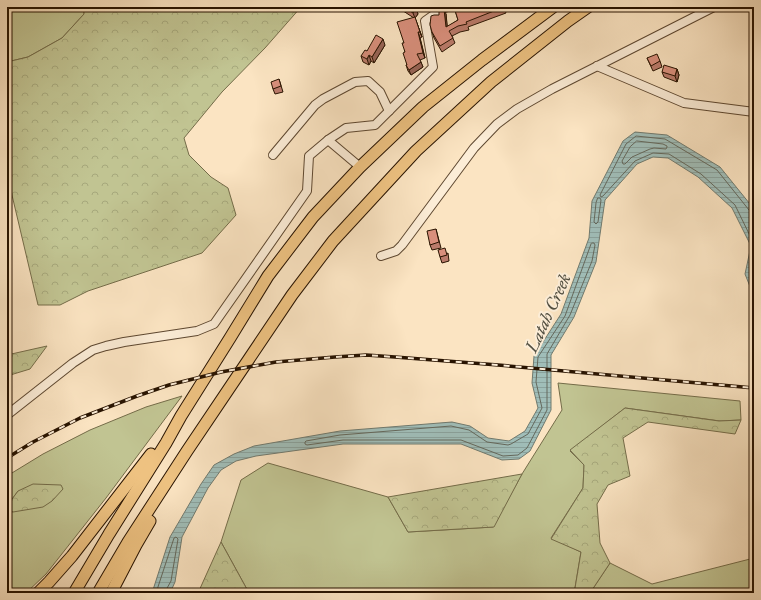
<svg xmlns="http://www.w3.org/2000/svg" width="761" height="600" font-family="'IM FELL Great Primer',serif">
	<defs>
		<pattern id="forest-crowns" width="20" height="18" patternUnits="userSpaceOnUse"><rect width="20" height="18" fill="#c1c492"/><path d="M2 6a3 3 0 1 1 6 0M12 15a3 3 0 1 1 6 0" fill="none" stroke="#a6a87c"/></pattern>
		<pattern id="water-rules" width="6" height="5" patternUnits="userSpaceOnUse"><rect width="6" height="5" fill="#a0beb9"/><path d="M0 2.5h6" fill="none" stroke="#8aa29d"/></pattern>
	</defs>
	<rect width="100%" height="100%" fill="#fbe4c2"/>
	<filter id="stains"><feTurbulence type="fractalNoise" baseFrequency=".005" numOctaves="4"/><feColorMatrix values="0 0 0 0 .2 0 0 0 0 .09 0 0 0 0 .02 0 0 0 .5 -.17"/></filter>
	<radialGradient id="worn" r=".72"><stop offset=".6" stop-color="#630" stop-opacity="0"/><stop offset="1" stop-color="#630" stop-opacity=".3"/></radialGradient>
	<g fill="#c1c492" stroke="#746c49">
		<polygon points="7,7 84,7 84,14 62,38 28,57 7,62"/>
		<polygon points="558,383 740,401 741,420 720,421 625,408 570,451 584,465 583,488 551,538 581,552 575,588 577,593 249,593 221,542 241,480 268,463 388,497 408,532 493,527 522,474 562,410"/>
		<polygon points="182,396 106,498 46,574 26,593 7,593 7,509 13,512 18,491 7,506 7,476 43,454 90,430 146,407"/>
		<polygon points="754,558 754,593 590,593 610,563 652,584"/>
	</g>
	<g fill="url(#forest-crowns)" stroke="#746c49">
		<polygon points="84,7 301,7 265,48 222,92 184,138 189,155 211,177 228,188 236,215 202,253 88,291 60,305 38,305 7,174 7,62 28,57 62,38 84,14"/>
		<polygon points="47,346 30,369 7,376 7,355"/>
		<polygon points="625,408 719,421 741,420 735,434 648,422 623,438 630,476 608,485 597,504 600,543 610,563 590,593 577,593 575,588 581,552 551,539 583,488 584,465 570,450"/>
		<polygon points="522,474 494,527 408,532 388,497"/>
		<polygon points="33,484 61,485 63,489 52,501 43,507 13,512 7,509 7,506 18,491"/>
		<polygon points="221,542 249,593 198,593"/>
	</g>
	<polygon fill="url(#water-rules)" stroke="#707a6f" points="635,132 667,135 720,167 754,209 754,292 751,289 745,274 751,246 732,208 698,177 668,158 653,157 637,164 605,200 596,262 574,317 551,355 551,410 530,451 519,459 502,460 461,444 343,444 256,456 236,461 221,470 208,488 182,537 175,582 170,593 152,593 170,537 201,484 214,465 234,454 254,446 340,431 452,422 470,426 488,438 509,441 525,431 538,408 532,383 534,356 561,314 589,238 592,201 623,141"/>
	<g fill="none" stroke-linecap="round" stroke-linejoin="round">
		<g stroke="#64685c" stroke-width="1">
			<polygon points="637,141 663,144 667,146 667,147 666,149 654,148 650,149 632,157 625,164 623,164 622,161 630,147"/>
			<polygon points="598,198 600,198 601,200 598,222 596,224 594,222 596,203"/>
			<polyline points="754,212 749,210 717,170 665,139 636,136 626,144 600,195 601,197 603,196 635,161 653,153 669,154 701,174 735,205 754,244"/>
			<polygon points="592,243 594,243 595,245 592,261 570,315 547,354 547,410 527,448 518,455 503,456 461,440 343,440 307,445 305,444 305,442 306,441 340,435 451,426 469,430 487,442 508,445 511,444 528,434 542,408 536,382 538,357 565,316 591,244"/>
			<polyline points="156,593 174,538 176,537 178,539 171,581 166,590 166,593"/>
		</g>
		<g stroke="#5d4730" stroke-width="10">
			<g id="minor">
				<polyline points="597,66 684,103 754,112"/>
				<polyline points="328,140 360,167"/>
				<polyline points="273,155 315,105 323,99 355,82 368,81 380,92 389,111"/>
				<polyline points="381,256 396,251 402,245 474,148 497,124 517,109 552,89 714,7"/>
				<polyline points="7,415 73,363 93,350 106,346 124,342 197,331 214,324 307,191 309,156 328,140 346,128 375,125 433,67 425,21 442,9 447,7"/>
			</g>
		</g>
		<g stroke="#281300" stroke-width="13">
			<g id="highway">
				<polyline points="38,593 49,582 72,556 151,454"/>
				<polyline points="74,593 109,534 166,443 181,416 230,338 268,276 313,217 360,167 423,107 482,60 553,7"/>
				<polyline points="98,593 128,542 187,451 292,295 333,241 416,151 491,82 568,21 588,7"/>
				<polyline points="111,593 136,545 150,521"/>
			</g>
		</g>
		<use href="#minor" stroke="#fcedd7" stroke-width="8"/>
		<use href="#highway" stroke="#eec281" stroke-width="11"/>
		<g stroke="#281300" stroke-width="3.5">
			<polyline id="rail" points="7,458 33,442 80,418 137,396 169,385 221,372 276,362 335,357 366,355 395,357 498,365 754,388"/>
		</g>
		<use href="#rail" stroke="#fcedd7" stroke-width="2" stroke-dasharray="6" stroke-linecap="butt"/>
	</g>
	<g fill="#bb7b6b" stroke="#281300">
		<polygon points="397,7 414,7 418,14 415,18 422,37 420,38 425,58 420,60 423,67 411,75 408,71 406,65 407,65 405,52 404,43 414,18"/>
		<polygon points="454,7 512,7 505,10 506,13 468,27 469,30 460,32 452,36 455,43 442,52 434,38 432,32 439,15 446,14 447,27 458,20"/>
		<polygon points="385,45 374,63 371,61 369,65 363,62 361,56 367,51"/>
		<polygon points="647,58 660,61 662,67 653,71"/>
		<polygon points="677,69 679,75 677,82 664,77 662,72"/>
		<polygon points="279,79 283,92 275,94 273,89"/>
		<polygon points="436,229 441,248 432,250 430,245"/>
		<polygon points="448,253 449,261 442,263 440,257"/>
	</g>
	<g fill="#986457" stroke="#281300">
		<polygon points="420,7 424,7 421,10"/>
		<polygon points="416,8 418,14 415,18 422,37 413,13"/>
		<polygon points="444,9 446,14 448,33 446,27"/>
		<polygon points="418,32 420,38 425,58 423,53"/>
		<polygon points="383,39 385,45 374,63 372,57"/>
		<polygon points="369,55 371,61 369,65 367,59"/>
		<polygon points="421,62 423,67 411,75 409,70"/>
		<polygon points="677,69 679,75 677,82 675,76"/>
	</g>
	<g fill="#d98f7c" stroke="#281300">
		<polygon points="404,7 414,7 416,8 413,13"/>
		<polygon points="454,7 504,7 466,22 467,24 458,26 449,31 453,38 440,46 432,32 430,25 431,16 434,15 439,15 439,11 444,9 446,27 458,20"/>
		<polygon points="415,17 420,32 418,32 423,53 417,54 421,62 409,70 406,65 407,65 403,53 405,52 402,43 404,43 397,22"/>
		<polygon points="376,35 383,39 372,57 369,55 367,59 361,56 365,50 367,51"/>
		<polygon points="657,54 660,61 651,66 647,58"/>
		<polygon points="664,65 677,69 675,76 662,72"/>
		<polygon points="279,79 281,86 273,89 271,82"/>
		<polygon points="436,229 439,242 430,245 427,231"/>
		<polygon points="445,248 447,255 440,257 438,250"/>
		<polygon points="278,591 278,593 273,593 273,592"/>
	</g>
	<g text-anchor="middle" stroke-width="4" stroke-linejoin="round" paint-order="stroke">
		<g font-size="17" font-style="italic" fill="#524f41" stroke="#fcedd7">
			<text transform="translate(548 313) rotate(-65)" y="6">Latah Creek</text>
		</g>
	</g>
	<rect width="761" height="600" fill="none" stroke="#fbe4c2" stroke-width="24"/>
	<rect x="8" y="8" width="745" height="584" fill="none" stroke="#281300" stroke-width="2"/>
	<rect x="12" y="12" width="737" height="576" fill="none" stroke="#281300"/>
	<rect width="100%" height="100%" filter="url(#stains)"/>
	<rect width="100%" height="100%" fill="url(#worn)"/>
</svg>
